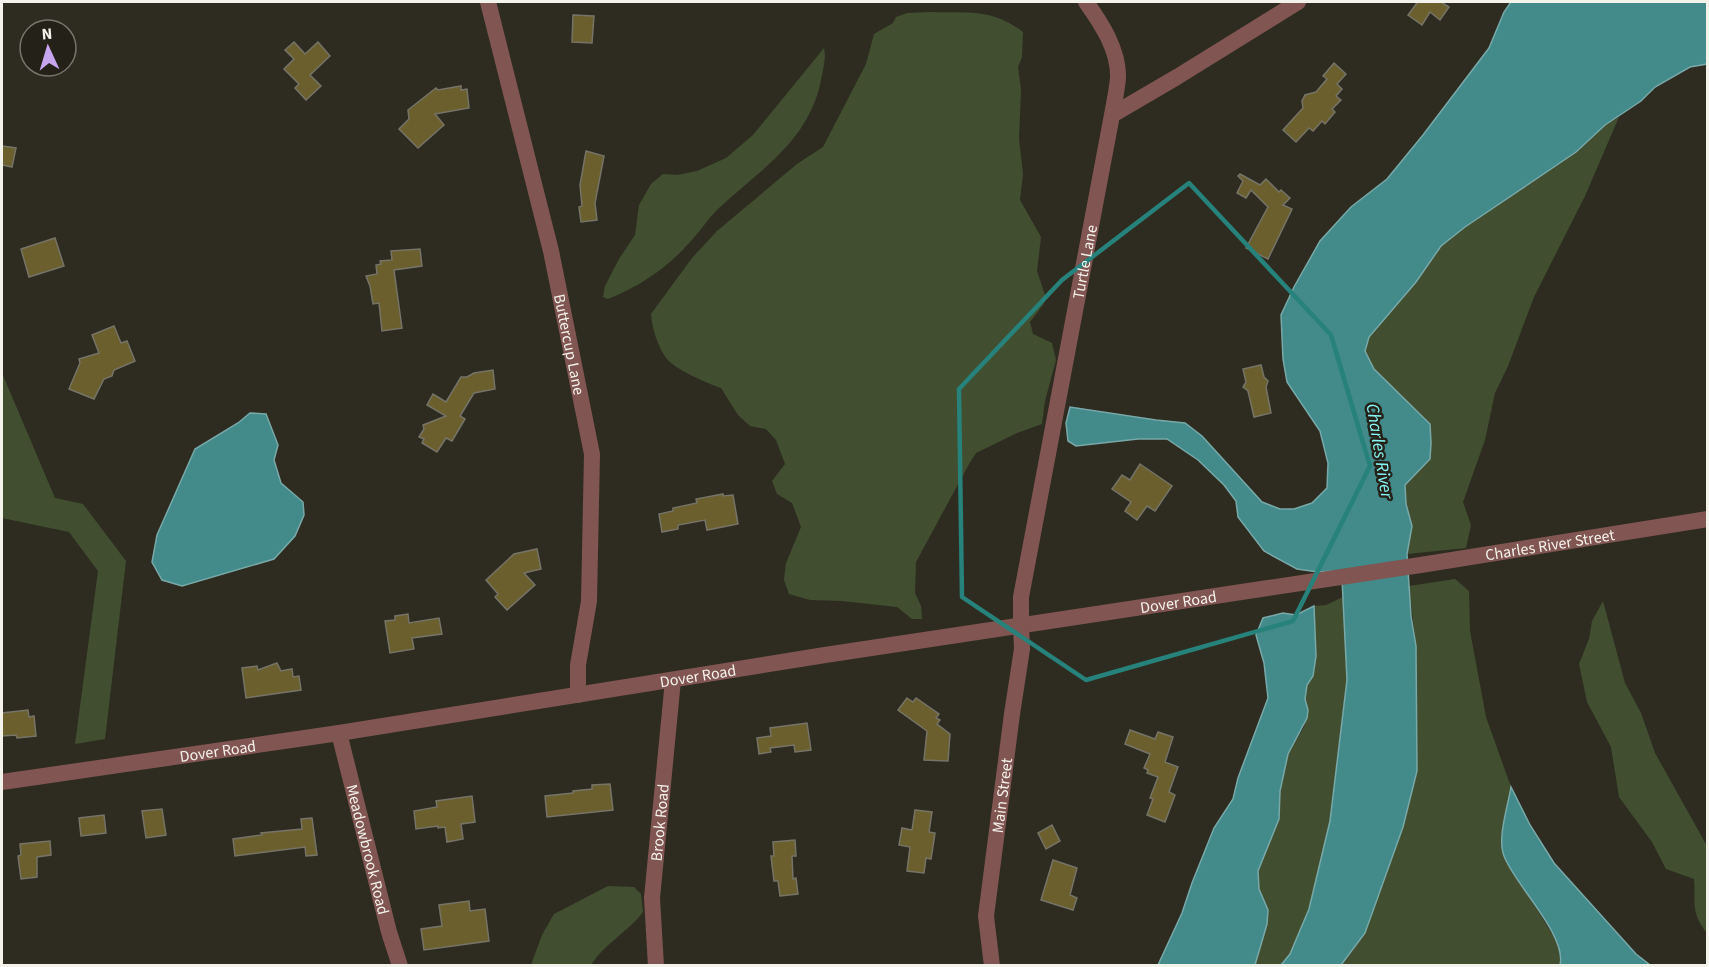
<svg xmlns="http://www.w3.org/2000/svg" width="1709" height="967" font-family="'Source Sans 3',sans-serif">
	<rect width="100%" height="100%" fill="#2e2c21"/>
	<g fill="#414f30">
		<path d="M 930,12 C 967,13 992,8 1023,32 L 1022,57 L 1018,67 L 1021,90 L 1019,139 L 1023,174 L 1020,200 L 1041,237 L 1037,271 L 1046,298 L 1043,305 L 1030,322 L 1033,334 L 1052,343 L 1056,360 L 1045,401 L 1042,424 L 1017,433 L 976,453 L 969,464 L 916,562 L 915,593 L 921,606 L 922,619 L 912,619 L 897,607 L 842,601 L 810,600 L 789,594 L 784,580 L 786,563 L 801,527 L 792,503 L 777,494 L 772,481 L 785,464 L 776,440 L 766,429 L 750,426 L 738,415 L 721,388 C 707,383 676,370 667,359 C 658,348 652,328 651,314 L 692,258 L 717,231 L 797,164 L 823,147 L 866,64 L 874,34 L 893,23 L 896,17 L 907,13 Z"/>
		<path d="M 824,48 C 826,57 824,65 822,75 C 811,140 763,167 719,208 C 708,218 700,232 689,243 C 666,269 640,286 608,299 L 603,297 L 605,286 L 619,259 L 635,235 L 639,205 L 651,184 L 663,174 L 678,175 L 697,171 L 726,158 L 753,135 Z"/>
		<polygon points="1619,117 1585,196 1534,297 1508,366 1495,393 1485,440 1463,502 1471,525 1466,548 1407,554 1412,526 1406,504 1405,485 1416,472 1430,424 1374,369 1365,351 1369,337 1416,282 1441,246 1465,227 1576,152 1605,125"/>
		<polygon points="2,373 55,498 83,504 126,561 105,739 75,744 98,571 69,532 2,518"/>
		<polygon points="1455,579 1469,591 1470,631 1486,717 1511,787 1503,827 1503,855 1559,945 1560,965 1341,966 1365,933 1403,827 1417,771 1416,646 1409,586"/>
		<polygon points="1343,597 1347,680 1330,821 1309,909 1290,954 1281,965 1255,966 1267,924 1268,910 1259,889 1258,871 1279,819 1280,791 1288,754 1304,727 1308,710 1305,699 1307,685 1313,676 1316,656 1314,606 1326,605"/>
		<path d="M 1603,601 L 1625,683 L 1641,713 L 1655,753 L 1707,846 L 1707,933 C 1690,912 1696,903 1694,879 L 1666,869 L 1652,842 L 1619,797 L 1611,747 L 1587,702 L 1579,664 L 1589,639 L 1592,621 Z"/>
		<path d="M 608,886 L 634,887 L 641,894 L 643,912 C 628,932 604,944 591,965 L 531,965 L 542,935 L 554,914 Z"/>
	</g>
	<g fill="#438a8b" stroke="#78a9a8" stroke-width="1.5">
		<polygon points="1511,2 1707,2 1707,64 1690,67 1655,87 1641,101 1605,125 1576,152 1465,227 1441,246 1416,282 1369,337 1365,351 1374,369 1430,424 1431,443 1430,459 1405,485 1406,504 1412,526 1407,554 1411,616 1416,646 1417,771 1403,827 1365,933 1341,965 1281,965 1290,954 1309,909 1330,821 1347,680 1342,579 1334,571 1318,572 1297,569 1264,551 1238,517 1236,501 1224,485 1198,460 1167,439 1138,439 1076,446 1068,441 1066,423 1070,407 1156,420 1185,423 1202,436 1262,502 1280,509 1294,509 1312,503 1327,488 1328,463 1320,431 1287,382 1283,359 1281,315 1294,287 1320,241 1351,207 1387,179 1423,135 1489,48 1504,12"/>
		<polygon points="250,413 266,414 278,445 274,460 281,483 303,502 304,515 295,536 274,559 182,586 162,580 152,562 157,535 195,449 238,423"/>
		<polygon points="1314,606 1316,656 1313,676 1307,685 1305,699 1308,710 1307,718 1288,754 1280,791 1279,819 1258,871 1259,889 1268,910 1267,924 1255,965 1158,965 1182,913 1192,883 1214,828 1233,799 1238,778 1268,698 1264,663 1256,635 1263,618 1283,613 1296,615"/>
		<path d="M 1511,787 L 1530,825 L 1554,863 L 1636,954 L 1650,965 L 1560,965 C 1567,935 1515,885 1504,856 C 1497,838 1508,806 1511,787 Z"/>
	</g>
	<g fill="#6a5f2d" stroke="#767367" stroke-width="1.5">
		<polygon points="1415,2 1441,2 1449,7 1440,20 1430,12 1422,25 1408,15 1417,3"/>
		<polygon points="573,15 594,16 592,43 572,42"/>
		<polygon points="294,42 305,54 318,42 330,56 310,75 321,86 306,100 295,88 299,84 284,69 294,59 285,50"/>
		<polygon points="1334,63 1346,74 1337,84 1342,89 1336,96 1341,100 1332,109 1335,112 1325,124 1322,121 1313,131 1309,128 1296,142 1283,130 1303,108 1302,101 1305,95 1316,92 1327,79 1323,76"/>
		<polygon points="461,86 461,90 467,89 469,108 435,114 444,125 418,148 399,129 409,119 408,110 436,88 438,90"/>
		<polygon points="2,146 16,148 12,167 2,165"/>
		<polygon points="586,151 604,156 595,203 597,220 581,222 579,207 582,206 580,185"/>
		<polygon points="1240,174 1260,185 1266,179 1279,192 1281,190 1290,198 1283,205 1292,209 1268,259 1246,248 1268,207 1251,190 1246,198 1237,193 1243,181 1238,176"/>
		<polygon points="55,238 64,266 29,277 21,249"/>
		<polygon points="420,249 422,266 394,270 402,328 382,331 379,303 373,304 370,286 366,276 377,274 376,265 381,264 380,261 392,260 391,251"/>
		<polygon points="114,326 121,343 127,341 135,361 114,370 112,376 104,379 94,399 69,389 80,363 79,359 99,353 92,335"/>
		<polygon points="1261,365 1264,377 1268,381 1266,387 1271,413 1254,417 1248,391 1243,387 1246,382 1243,369"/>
		<polygon points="493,370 495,389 474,393 460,416 465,419 452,441 446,438 437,452 422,443 424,439 419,437 424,429 423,425 446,416 427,405 433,394 446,402 461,377 467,377 474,373"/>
		<polygon points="1140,464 1172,486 1155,511 1147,506 1137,520 1125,511 1131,502 1112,489 1122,475 1130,480"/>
		<polygon points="723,494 723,496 733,495 738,524 707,530 705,520 678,525 678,529 662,532 659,514 673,511 673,508 697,503 696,499"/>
		<polygon points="537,549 541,569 524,573 535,585 507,610 495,597 498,594 486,580 514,554"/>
		<polygon points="408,614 409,623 439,618 442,634 412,638 414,649 390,653 385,621 395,620 395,616"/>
		<polygon points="277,663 281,671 292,669 293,677 299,676 301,690 246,698 242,668 257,666 258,670"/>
		<polygon points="907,698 913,702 916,698 939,714 936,718 940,720 937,724 950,734 948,761 924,760 927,731 898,710"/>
		<polygon points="28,710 29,717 34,716 36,736 17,738 16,735 2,736 2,713"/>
		<polygon points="807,723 811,750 795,752 794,745 770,748 771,752 759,754 757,738 771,736 770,728"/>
		<polygon points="1130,730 1155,739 1158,732 1173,737 1165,762 1178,767 1169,792 1175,795 1165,822 1147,815 1153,799 1150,798 1158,777 1147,773 1148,770 1144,768 1150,754 1125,744"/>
		<polygon points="610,784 613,810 547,817 545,796 573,793 573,791 592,789 592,785"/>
		<polygon points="472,796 475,822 461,824 463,839 447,842 445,827 438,828 438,826 416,829 414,811 437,807 436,801"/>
		<polygon points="162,809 166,835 146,838 142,811"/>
		<polygon points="915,810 932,812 929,832 935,833 931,859 926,858 924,873 907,871 910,847 899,845 902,828 912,830"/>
		<polygon points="104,815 106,833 81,836 79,818"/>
		<polygon points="312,818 317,855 306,856 305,847 235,856 233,839 262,835 261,833 302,829 301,819"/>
		<polygon points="1052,825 1060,841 1046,849 1038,833"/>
		<polygon points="795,840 796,856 792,856 793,879 796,878 798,894 780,896 778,881 774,881 771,856 774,856 773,842"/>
		<polygon points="50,841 51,855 37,857 37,877 21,879 18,856 21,855 20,844"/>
		<polygon points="1053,860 1077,868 1070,895 1077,898 1073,910 1041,900"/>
		<polygon points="469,901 470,911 485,909 489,941 424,950 421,929 442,926 439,905"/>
	</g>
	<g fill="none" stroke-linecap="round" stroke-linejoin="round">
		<g stroke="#815551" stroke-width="16">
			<path id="s1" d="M 488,2 L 551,251 L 592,454 L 589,601 L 578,665 L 578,695"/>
			<path d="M 1086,2 C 1101,23 1119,50 1118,78 C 1117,90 1114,103 1112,115"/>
			<path id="s2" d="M 1021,625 L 1021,597 L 1112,115 L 1177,77 L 1298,2"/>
			<path id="s3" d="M 339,733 L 389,932 L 400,966"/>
			<path id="s4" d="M 656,966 L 652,898 L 673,680"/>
		</g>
		<g stroke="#815551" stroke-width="16">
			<path id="s5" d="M 2,782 L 339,733 L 825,655 L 1427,564 L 1708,519"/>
			<path id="s6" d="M 992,966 L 986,916 L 1012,714 L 1022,649 L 1021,625"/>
		</g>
	</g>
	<path fill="none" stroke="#26827a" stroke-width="4.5" stroke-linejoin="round" d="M 1189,183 L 1331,335 L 1370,466 L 1293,621 L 1086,680 L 962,597 L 959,389 L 1062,280 Z"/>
	<g text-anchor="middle" stroke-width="5" stroke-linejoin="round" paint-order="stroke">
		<g font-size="16" fill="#f3f2eb" stroke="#242218">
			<text dy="6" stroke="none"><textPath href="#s2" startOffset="369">Turtle Lane</textPath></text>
			<text dy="6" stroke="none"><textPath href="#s1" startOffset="352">Buttercup Lane</textPath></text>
			<text dy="6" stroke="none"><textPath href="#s5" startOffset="1566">Charles River Street</textPath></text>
			<text dy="6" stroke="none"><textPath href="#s5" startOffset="1190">Dover Road</textPath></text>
			<text dy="6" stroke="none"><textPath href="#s5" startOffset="704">Dover Road</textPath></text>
			<text dy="6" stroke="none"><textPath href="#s5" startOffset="218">Dover Road</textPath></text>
			<text dy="6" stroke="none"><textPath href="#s6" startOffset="172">Main Street</textPath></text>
			<text dy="6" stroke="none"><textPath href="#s4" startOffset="144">Brook Road</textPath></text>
			<text dy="6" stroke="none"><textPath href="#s3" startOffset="120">Meadowbrook Road</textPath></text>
		</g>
		<g font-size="18" font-style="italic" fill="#89f6f7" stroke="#242218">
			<text transform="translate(1380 451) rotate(81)" y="6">Charles River</text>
		</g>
	</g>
	<rect width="1709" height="967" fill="none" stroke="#f3f2eb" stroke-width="6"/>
	<g transform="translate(48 48) rotate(356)"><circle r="28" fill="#242218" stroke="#77756c" stroke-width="1.5"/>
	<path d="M0-4.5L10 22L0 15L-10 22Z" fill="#c7a6ef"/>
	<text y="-9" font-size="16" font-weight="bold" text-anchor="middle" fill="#f3f2eb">N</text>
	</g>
</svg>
